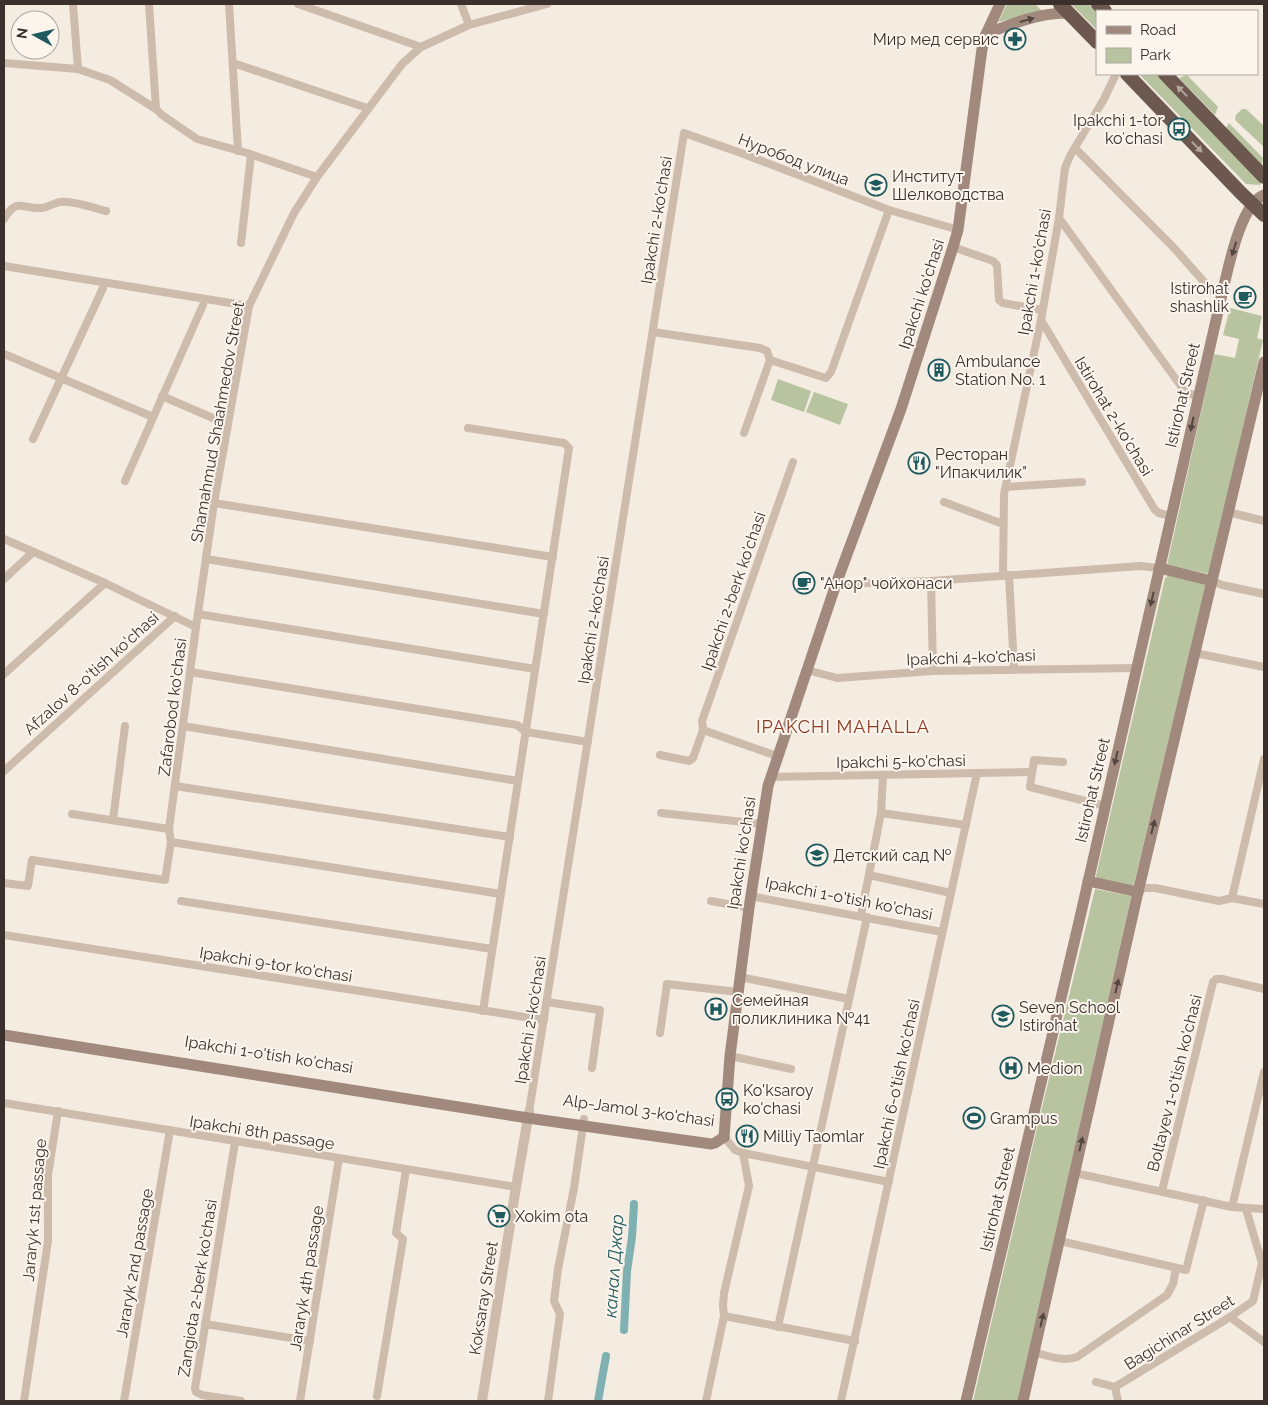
<svg xmlns="http://www.w3.org/2000/svg" width="1268" height="1405" font-family="Raleway,sans-serif">
	<rect width="100%" height="100%" fill="#f4ebe1"/>
	<g fill="#b8c4a0">
		<polygon points="1007,4 1035,4 1042,11 998,22"/>
		<polygon points="1071,4 1089,4 1097,12 1097,30"/>
		<polygon points="1139,74 1157,74 1262,181 1260,185 1246,184"/>
		<polygon points="1187,75 1218,107 1215,115 1179,78"/>
		<polygon points="1242,109 1246,109 1264,126 1264,147 1235,120 1236,115"/>
		<polygon points="1229,123 1263,158 1262,165 1226,128"/>
		<polygon points="1230,308 1262,316 1257,338 1263,340 1209,574 1167,565 1214,354 1235,358 1239,339 1223,335"/>
		<polygon points="778,379 811,391 804,412 771,400"/>
		<polygon points="814,392 848,404 840,425 806,412"/>
		<polygon points="1169,575 1206,585 1134,884 1132,886 1098,879 1096,876 1165,578"/>
		<polygon points="1095,889 1131,896 1131,897 1018,1401 973,1401 1036,1132"/>
	</g>
	<g fill="none" stroke-linecap="round" stroke-linejoin="round">
		<g stroke="#7fb0b2" stroke-width="8">
			<polyline points="624,1330 627,1271 632,1237 634,1204"/>
			<polyline points="598,1401 606,1356"/>
		</g>
		<g stroke="#cdbbac" stroke-width="8">
			<polyline points="73,4 78,69"/>
			<polyline points="149,4 156,109"/>
			<polyline points="229,4 238,151"/>
			<polyline points="298,4 421,47"/>
			<polyline points="461,4 469,25"/>
			<polyline points="4,63 78,69 110,80 156,109 162,115 197,139 247,153 317,177"/>
			<polyline points="233,63 367,108"/>
			<polyline points="1075,148 1175,249 1212,291 1222,294"/>
			<polyline points="1059,218 1186,393 1198,396"/>
			<path d="M 4,219 C 17,197 21,209 41,208 C 47,208 53,203 60,202 C 72,200 94,208 106,211"/>
			<polyline points="241,243 251,155"/>
			<polyline points="953,247 993,261 997,265 999,300 1003,303 1042,310"/>
			<polyline points="4,266 249,306"/>
			<polyline points="1041,320 1155,510 1159,513 1171,516"/>
			<polyline points="653,332 760,348 767,351 770,360 826,378 831,372 889,210"/>
			<polyline points="4,354 153,417"/>
			<polyline points="162,396 215,419 228,421"/>
			<polyline points="468,428 564,443 569,448 483,1011"/>
			<polyline points="744,433 770,360"/>
			<polyline points="33,439 103,288"/>
			<polyline points="125,481 203,305"/>
			<polyline points="1006,487 1082,482"/>
			<polyline points="944,502 1003,524"/>
			<polyline points="214,503 553,557"/>
			<polyline points="1228,512 1264,521"/>
			<polyline points="4,539 105,583 196,627"/>
			<polyline points="206,559 544,614"/>
			<polyline points="1009,575 1014,668"/>
			<polyline points="1003,576 1004,494 1041,320 1059,218 1065,168 1070,156 1104,99 1116,74"/>
			<polyline points="4,579 33,552"/>
			<polyline points="931,581 933,671"/>
			<polyline points="1212,581 1222,585 1264,594"/>
			<polyline points="836,584 931,581 1140,566 1159,568"/>
			<polyline points="198,614 535,669"/>
			<polyline points="1195,653 1264,667"/>
			<polyline points="807,670 837,678 933,671 1137,668"/>
			<polyline points="190,672 517,725 526,732 588,742"/>
			<polyline points="4,674 105,583"/>
			<polyline points="183,726 518,781"/>
			<polyline points="703,730 777,756"/>
			<polyline points="660,755 689,761 693,758 703,730 702,721 793,462"/>
			<polyline points="1063,762 1034,760 1030,787 1105,806"/>
			<polyline points="4,771 175,616"/>
			<polyline points="771,777 1031,772"/>
			<polyline points="175,786 510,837"/>
			<polyline points="661,813 762,824"/>
			<polyline points="881,813 966,825"/>
			<polyline points="72,814 169,829"/>
			<polyline points="113,820 125,726"/>
			<polyline points="171,842 501,894"/>
			<polyline points="869,875 951,893"/>
			<polyline points="4,883 28,886 32,860 165,880 171,842 169,829 196,627 214,503 249,306 294,213 317,177 402,64 421,47 469,25 547,4"/>
			<polyline points="1138,892 1144,888 1155,888 1219,901 1232,898 1264,904"/>
			<polyline points="750,896 942,932"/>
			<polyline points="1232,898 1264,759"/>
			<polyline points="181,901 492,949"/>
			<polyline points="711,901 749,908"/>
			<polyline points="861,915 881,813 883,776"/>
			<polyline points="4,935 544,1020"/>
			<polyline points="740,977 849,999"/>
			<polyline points="547,1002 600,1010 592,1068"/>
			<polyline points="660,1033 667,984 738,992"/>
			<polyline points="730,1056 791,1069"/>
			<polyline points="4,1103 516,1187"/>
			<polyline points="529,1112 684,133 741,153 889,210 952,228"/>
			<polyline points="724,1137 735,1150 743,1153 889,1182"/>
			<polyline points="235,1142 195,1388 196,1392 202,1395 241,1401"/>
			<polyline points="1075,1173 1232,1207 1264,1209"/>
			<polyline points="1162,1191 1213,982 1216,979 1222,979 1264,989"/>
			<polyline points="1232,1207 1264,1072"/>
			<polyline points="1060,1241 1186,1270 1204,1200"/>
			<polyline points="724,1316 855,1341"/>
			<polyline points="1230,1317 1264,1342"/>
			<polyline points="205,1324 310,1341"/>
			<polyline points="778,1327 867,917"/>
			<path d="M 1034,1352 C 1048,1356 1063,1362 1077,1357 L 1167,1295 L 1173,1284 L 1176,1268"/>
			<polyline points="1096,1382 1115,1387 1230,1317 1253,1301 1262,1263 1246,1209"/>
			<polyline points="1115,1387 1118,1401"/>
			<polyline points="377,1396 403,1239 396,1233 406,1170"/>
			<polyline points="24,1401 48,1241 48,1175 58,1111"/>
			<polyline points="124,1401 170,1130"/>
			<polyline points="300,1401 339,1158"/>
			<polyline points="548,1401 560,1314 554,1301 558,1269 574,1188 584,1119"/>
			<polyline points="706,1401 724,1316 723,1306 724,1293 749,1186 743,1153"/>
			<polyline points="841,1401 977,773"/>
		</g>
		<polyline stroke="#cdbbac" stroke-width="10" points="482,1401 516,1187 529,1112"/>
		<g stroke="#a18a7d" stroke-width="11">
			<path d="M 986,34 C 1011,24 1041,12 1069,13"/>
			<polyline points="1159,568 1212,581"/>
			<polyline points="1088,881 1138,892"/>
			<polyline points="4,1035 528,1118 711,1144 715,1143 724,1137"/>
			<polyline points="724,1137 730,1056 749,908 768,786 836,584 901,409 953,247 958,230 982,49 986,34 1000,4"/>
			<path d="M 966,1401 L 1078,926 L 1222,294 C 1228,270 1240,204 1264,195"/>
			<polyline points="1023,1401 1138,892 1264,362"/>
		</g>
		<g stroke="#6c584f" stroke-width="14">
			<polyline points="1060,4 1097,42"/>
			<polyline points="1098,4 1105,11"/>
			<polyline points="1127,74 1241,193 1264,215"/>
			<polyline points="1165,74 1264,177"/>
		</g>
	</g>
	<defs><path id="oneway-solid" d="M-6-.8H1V-3.2L6.5 0L1 3.2V.8H-6Z" transform="scale(1.25)"/></defs>
	<g fill="#544640">
		<use href="#oneway-solid" transform="translate(1027 20) rotate(-16)"/>
		<use href="#oneway-solid" transform="translate(1234 249) rotate(107)"/>
		<use href="#oneway-solid" transform="translate(1192 424) rotate(102)"/>
		<use href="#oneway-solid" transform="translate(1152 599) rotate(103)"/>
		<use href="#oneway-solid" transform="translate(1116 758) rotate(103)"/>
		<use href="#oneway-solid" transform="translate(1153 827) rotate(-76)"/>
		<use href="#oneway-solid" transform="translate(1117 986) rotate(-77)"/>
		<use href="#oneway-solid" transform="translate(1081 1144) rotate(-78)"/>
		<use href="#oneway-solid" transform="translate(1042 1320) rotate(-77)"/>
	</g>
	<g fill="#b4a69e">
		<use href="#oneway-solid" transform="translate(1182 91) rotate(-134)"/>
		<use href="#oneway-solid" transform="translate(1197 147) rotate(46)"/>
	</g>
	<defs>
		<g id="pharmacy-ring" transform="scale(1.125)"><circle r="9.5" fill="#fbf5ee" stroke="#1f5a5e" stroke-width="1.5"/><path d="M-2-6h4v4h4v4h-4v4h-4v-4h-4v-4h4Z" fill="#1f5a5e"/></g>
		<g id="bus-ring" transform="scale(1.125)"><circle r="9.5" fill="#fbf5ee" stroke="#1f5a5e" stroke-width="1.5"/><path d="M-5-6H5V4H4V6H2V4H-2V6H-4V4H-5ZM-3.5-4V0h7V-4ZM-3.5 1.2v1.5H-2V1.2ZM2 1.2v1.5H3.5V1.2Z" fill="#1f5a5e"/></g>
		<g id="university-ring" transform="scale(1.125)"><circle r="9.5" fill="#fbf5ee" stroke="#1f5a5e" stroke-width="1.5"/><path d="M0-5L7-2L0 1L-7-2ZM-4 1L0 2.5L4 1V4Q0 6-4 4Z" fill="#1f5a5e"/></g>
		<g id="cafe-ring" transform="scale(1.125)"><circle r="9.5" fill="#fbf5ee" stroke="#1f5a5e" stroke-width="1.5"/><path d="M-5.5-4.5H6V0H3Q3 3.5 0 3.5H-2.5Q-5.5 3.5-5.5 0ZM3-3.2v2h1.7v-2ZM-6 4.5H4V6H-6Z" fill="#1f5a5e"/></g>
		<g id="building-ring" transform="scale(1.125)"><circle r="9.5" fill="#fbf5ee" stroke="#1f5a5e" stroke-width="1.5"/><path d="M-4-6H4V6H1V3H-1V6H-4ZM-2.5-4.3h1.7v1.8h-1.7ZM.8-4.3h1.7v1.8H.8ZM-2.5-1h1.7V.8h-1.7ZM.8-1h1.7V.8H.8Z" fill="#1f5a5e"/></g>
		<g id="restaurant-ring" transform="scale(1.125)"><circle r="9.5" fill="#fbf5ee" stroke="#1f5a5e" stroke-width="1.5"/><path d="M-5-6h1v4h1v-4h1v4h1v-4h1v5L-1.5 .5V6h-2V.5L-5-1ZM5-6V6H3V1.5H1.5Q1.5-4 5-6Z" fill="#1f5a5e"/></g>
		<g id="school-ring" transform="scale(1.125)"><circle r="9.5" fill="#fbf5ee" stroke="#1f5a5e" stroke-width="1.5"/><path d="M0-5L7-2L0 1L-7-2ZM-4 1L0 2.5L4 1V4Q0 6-4 4Z" fill="#1f5a5e"/></g>
		<g id="hospital-ring" transform="scale(1.125)"><circle r="9.5" fill="#fbf5ee" stroke="#1f5a5e" stroke-width="1.5"/><path d="M-5-5h3v3.5h4V-5h3V5h-3V1.5h-4V5h-3Z" fill="#1f5a5e"/></g>
		<g id="stadium-ring" transform="scale(1.125)"><circle r="9.5" fill="#fbf5ee" stroke="#1f5a5e" stroke-width="1.5"/><path d="M0-5a6.5 5 0 1 0 0 10a6.5 5 0 1 0 0-10ZM-3.5-1.8h7v3.6h-7Z" fill="#1f5a5e"/></g>
		<g id="supermarket-ring" transform="scale(1.125)"><circle r="9.5" fill="#fbf5ee" stroke="#1f5a5e" stroke-width="1.5"/><path d="M-6-5.5h2.5l.6 2H6L4.5 2H-2.5L-4.4-4H-6ZM-1.5 3.2a1.3 1.3 0 1 0 .1 0ZM3 3.2a1.3 1.3 0 1 0 .1 0Z" fill="#1f5a5e"/></g>
	</defs>
	<g fill-rule="evenodd">
		<use href="#pharmacy-ring" x="1015" y="39"/>
		<use href="#bus-ring" x="1179" y="129"/>
		<use href="#university-ring" x="876" y="185"/>
		<use href="#cafe-ring" x="1245" y="297"/>
		<use href="#building-ring" x="939" y="370"/>
		<use href="#restaurant-ring" x="919" y="463"/>
		<use href="#cafe-ring" x="804" y="583"/>
		<use href="#school-ring" x="817" y="855"/>
		<use href="#hospital-ring" x="716" y="1009"/>
		<use href="#school-ring" x="1003" y="1016"/>
		<use href="#hospital-ring" x="1011" y="1068"/>
		<use href="#bus-ring" x="727" y="1099"/>
		<use href="#stadium-ring" x="974" y="1118"/>
		<use href="#restaurant-ring" x="747" y="1136"/>
		<use href="#supermarket-ring" x="499" y="1216"/>
	</g>
	<g text-anchor="middle" stroke-width="4" stroke-linejoin="round" paint-order="stroke">
		<g font-size="16" fill="#3b302b" stroke="#fbf5ee" text-anchor="start">
			<text x="999" y="45" text-anchor="end">Мир мед сервис</text>
			<text x="1163" y="126" text-anchor="end">Ipakchi 1-tor<tspan x="1163" dy="18">koʻchasi</tspan></text>
			<text x="892" y="182">Институт<tspan x="892" dy="18">Шелководства</tspan></text>
			<text x="1229" y="294" text-anchor="end">Istirohat<tspan x="1229" dy="18">shashlik</tspan></text>
			<text x="955" y="367">Ambulance<tspan x="955" dy="18">Station No. 1</tspan></text>
			<text x="935" y="460">Ресторан<tspan x="935" dy="18">"Ипакчилик"</tspan></text>
			<text x="820" y="589">"Анор" чойхонаси</text>
			<text x="833" y="861">Детский сад №</text>
			<text x="732" y="1006">Семейная<tspan x="732" dy="18">поликлиника №41</tspan></text>
			<text x="1019" y="1013">Seven School<tspan x="1019" dy="18">Istirohat</tspan></text>
			<text x="1027" y="1074">Medion</text>
			<text x="743" y="1096">Ko'ksaroy<tspan x="743" dy="18">ko'chasi</tspan></text>
			<text x="990" y="1124">Grampus</text>
			<text x="763" y="1142">Milliy Taomlar</text>
			<text x="515" y="1222">Xokim ota</text>
		</g>
		<g font-size="16" fill="#3b302b" stroke="#fbf5ee">
			<text transform="translate(794 159) rotate(21)" y="6">Нуробод улица</text>
			<text transform="translate(656 220) rotate(-81)" y="6">Ipakchi 2-ko'chasi</text>
			<text transform="translate(1034 272) rotate(-80)" y="6">Ipakchi 1-ko'chasi</text>
			<text transform="translate(921 294) rotate(-72)" y="6">Ipakchi ko'chasi</text>
			<text transform="translate(1182 395) rotate(-77)" y="6">Istirohat Street</text>
			<text transform="translate(1114 416) rotate(59)" y="6">Istirohat 2-ko'chasi</text>
			<text transform="translate(217 422) rotate(-80)" y="6">Shamahmud Shaahmedov Street</text>
			<text transform="translate(733 591) rotate(-71)" y="6">Ipakchi 2-berk ko'chasi</text>
			<text transform="translate(593 620) rotate(-81)" y="6">Ipakchi 2-ko'chasi</text>
			<text transform="translate(971 657) rotate(-2)" y="6">Ipakchi 4-ko'chasi</text>
			<text transform="translate(91 673) rotate(-42)" y="6">Afzalov 8-o'tish ko'chasi</text>
			<text transform="translate(172 707) rotate(-83)" y="6">Zafarobod ko'chasi</text>
			<text transform="translate(901 761) rotate(-1)" y="6">Ipakchi 5-ko'chasi</text>
			<text transform="translate(1092 790) rotate(-77)" y="6">Istirohat Street</text>
			<text transform="translate(741 853) rotate(-81)" y="6">Ipakchi ko'chasi</text>
			<text transform="translate(849 898) rotate(11)" y="6">Ipakchi 1-o'tish ko'chasi</text>
			<text transform="translate(276 964) rotate(9)" y="6">Ipakchi 9-tor ko'chasi</text>
			<text transform="translate(530 1020) rotate(-81)" y="6">Ipakchi 2-ko'chasi</text>
			<text transform="translate(269 1054) rotate(9)" y="6">Ipakchi 1-o'tish ko'chasi</text>
			<text transform="translate(1174 1083) rotate(-76)" y="6">Boltayev 1-o'tish ko'chasi</text>
			<text transform="translate(896 1084) rotate(-78)" y="6">Ipakchi 6-o'tish ko'chasi</text>
			<text transform="translate(639 1110) rotate(8)" y="6">Alp-Jamol 3-ko'chasi</text>
			<text transform="translate(262 1132) rotate(9)" y="6">Ipakchi 8th passage</text>
			<text transform="translate(997 1199) rotate(-77)" y="6">Istirohat Street</text>
			<text transform="translate(34 1210) rotate(-85)" y="6">Jararyk 1st passage</text>
			<text transform="translate(134 1263) rotate(-80)" y="6">Jararyk 2nd passage</text>
			<text transform="translate(306 1278) rotate(-81)" y="6">Jararyk 4th passage</text>
			<text transform="translate(197 1288) rotate(-81)" y="6">Zangiota 2-berk ko'chasi</text>
			<text transform="translate(483 1298) rotate(-81)" y="6">Koksaray Street</text>
			<text transform="translate(1179 1332) rotate(-32)" y="6">Bаgichinar Street</text>
		</g>
		<g font-size="18" letter-spacing="1" fill="#8c3b22" stroke="#fbf5ee">
			<text x="843" y="733">IPAKCHI MAHALLA</text>
		</g>
		<g font-size="18" font-style="italic" fill="#1f5a5e" stroke="#fbf5ee">
			<text transform="translate(614 1266) rotate(-86)" y="6">канал Джар</text>
		</g>
	</g>
	<rect width="1268" height="1405" fill="none" stroke="#3b302b" stroke-width="10"/>
	<rect x="1096" y="10" width="162" height="65" fill="#fbf5ee" stroke="#aea6a0"/>
	<rect x="1106" y="26" width="25" height="8" fill="#a18a7d" stroke="#aea6a0"/>
	<text x="1140" y="35" font-size="15" fill="#3b302b">Road</text>
	<rect x="1106" y="48" width="25" height="15" fill="#b8c4a0" stroke="#aea6a0"/>
	<text x="1140" y="60" font-size="15" fill="#3b302b">Park</text>
	<g transform="translate(35 35) rotate(278)"><circle r="24" fill="#fbf5ee" stroke="#aea6a0"/>
	<path d="M0-4L9 19L0 12L-9 19Z" fill="#1f5a5e"/>
	<text y="-8" font-size="14" font-weight="bold" text-anchor="middle" fill="#3b302b">N</text>
	</g>
</svg>
